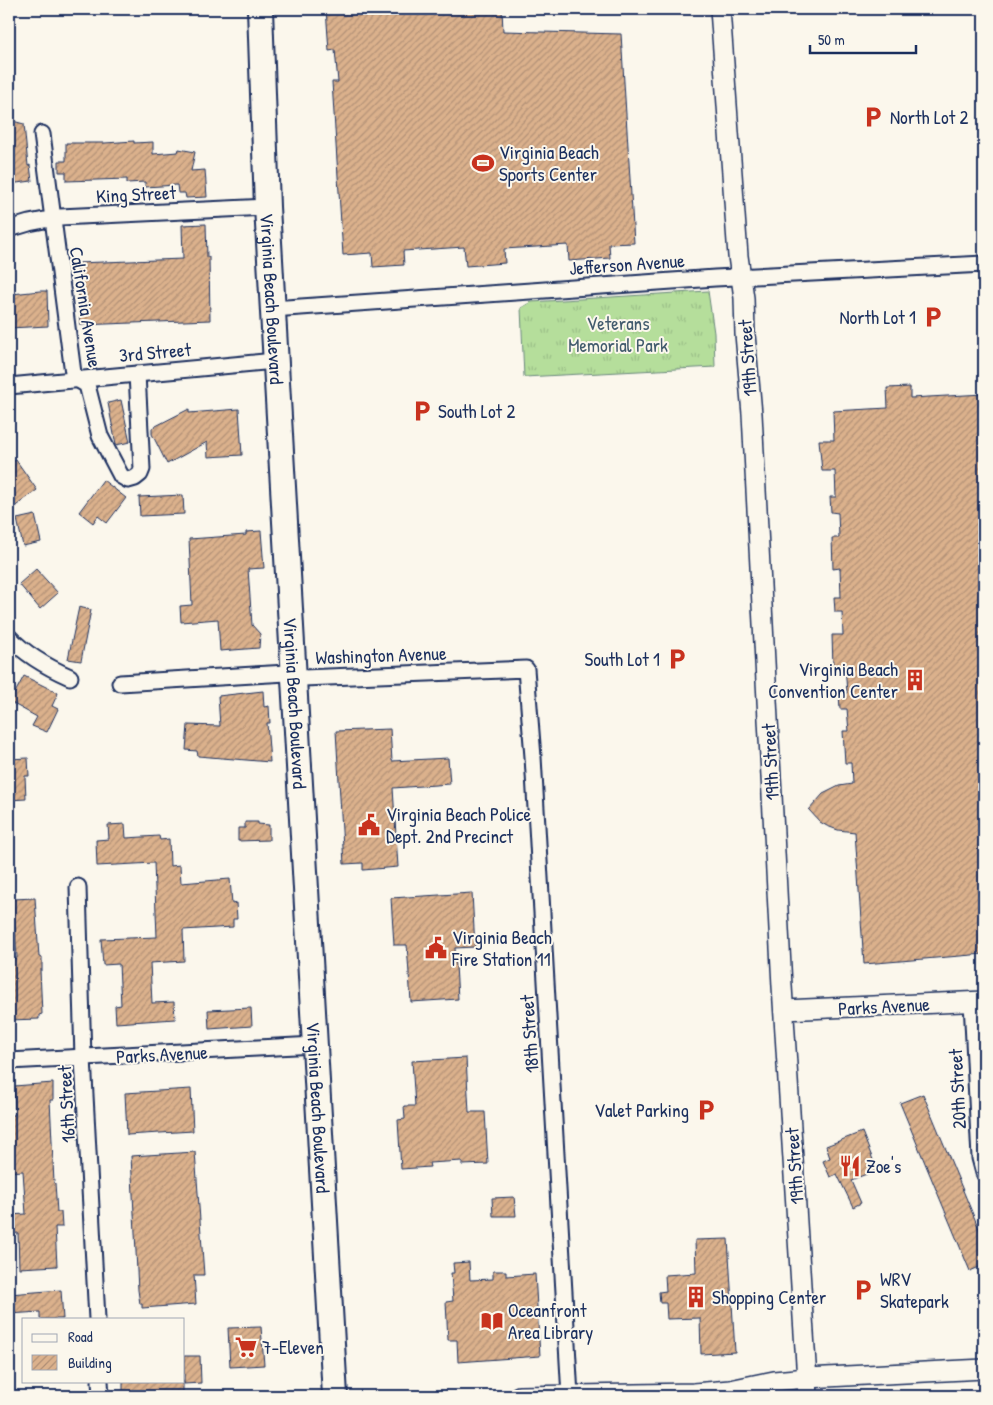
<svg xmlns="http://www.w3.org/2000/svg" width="993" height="1405" font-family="'Patrick Hand',sans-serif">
	<defs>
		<pattern id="grass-tufts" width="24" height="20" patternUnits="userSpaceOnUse" patternTransform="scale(1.25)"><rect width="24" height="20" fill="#b5de9b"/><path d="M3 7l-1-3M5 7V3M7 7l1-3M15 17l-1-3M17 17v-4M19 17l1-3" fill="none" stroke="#9bbf88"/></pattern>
		<pattern id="building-hatch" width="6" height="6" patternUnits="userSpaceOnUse" patternTransform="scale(1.25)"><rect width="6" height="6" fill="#dbb18c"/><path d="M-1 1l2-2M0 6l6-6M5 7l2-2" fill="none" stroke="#b19076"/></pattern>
	</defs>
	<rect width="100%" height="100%" fill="#fbf7ec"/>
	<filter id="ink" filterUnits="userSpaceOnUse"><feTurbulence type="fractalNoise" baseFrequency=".02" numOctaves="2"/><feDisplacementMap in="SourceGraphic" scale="10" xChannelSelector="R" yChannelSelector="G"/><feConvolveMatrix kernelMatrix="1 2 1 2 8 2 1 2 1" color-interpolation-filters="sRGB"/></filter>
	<g filter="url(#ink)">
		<polygon fill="url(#grass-tufts)" stroke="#68867c" points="708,291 714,333 715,367 524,377 521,308 531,302"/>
		<g fill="url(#building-hatch)" stroke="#1b2f5e">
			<polygon points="326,9 502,9 503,31 621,34 634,243 609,244 610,258 569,261 568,245 504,249 505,263 466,266 464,247 403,251 404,265 373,267 372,253 343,255 332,82 338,82 335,50 329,51"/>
			<polygon points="9,120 24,124 28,166 30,165 32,181 9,184"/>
			<polygon points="134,141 134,143 153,142 153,154 178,152 179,149 195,152 191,171 205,170 207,197 186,198 185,193 178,193 177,185 145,187 145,182 127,183 127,179 66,181 66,172 59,172 59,161 66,161 66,143 105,143"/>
			<polygon points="206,224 207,257 209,257 210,320 80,325 77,263 183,259 182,225"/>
			<polygon points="40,291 47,291 48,326 9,328 9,303 13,303 12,294"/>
			<polygon points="910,387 910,398 984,394 984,954 864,964 855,832 838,830 827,826 820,822 809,810 823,794 839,786 852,784 851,763 845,763 843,731 849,731 847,709 840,709 839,694 847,693 845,665 833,667 832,635 843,635 842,612 835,612 834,597 841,597 840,568 833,569 832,538 839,538 838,513 831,512 830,497 836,497 835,471 822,471 819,440 834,440 833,411 888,408 887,388"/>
			<polygon points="121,400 130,442 116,445 108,403"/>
			<polygon points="189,409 189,413 239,409 242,455 208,457 207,442 167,464 152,434 152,428"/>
			<polygon points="16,460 37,490 9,511 9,464"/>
			<polygon points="103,480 126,498 107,523 98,516 93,523 79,512"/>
			<polygon points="183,495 184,514 140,516 139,497"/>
			<polygon points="35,515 41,542 23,546 17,519"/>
			<polygon points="261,531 264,568 248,569 252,625 260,634 259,648 220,651 218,619 181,622 180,606 192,605 189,539 246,535 246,532"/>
			<polygon points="36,569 58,593 40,609 19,584"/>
			<polygon points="79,607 91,610 81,661 68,659"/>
			<polygon points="24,676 58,693 52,706 58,709 47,732 32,726 37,717 10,702"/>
			<polygon points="263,691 264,707 269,706 270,723 267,723 270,762 198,756 197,751 186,750 188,725 220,726 218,696"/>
			<polygon points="390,729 392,761 448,758 450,784 393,788 398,867 363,870 363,863 344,864 336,731"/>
			<polygon points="28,758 29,776 25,776 26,799 9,800 9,759"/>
			<polygon points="245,822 258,822 258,824 269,825 269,840 238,841 238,828 245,828"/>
			<polygon points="125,824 126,838 159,836 160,840 169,839 170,866 180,865 181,883 230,879 232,904 236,903 237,919 233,919 233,927 183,930 184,961 150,963 152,1003 174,1002 175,1019 116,1023 115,1006 121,1005 119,964 103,965 101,939 157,937 154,863 97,866 96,840 109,839 108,825"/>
			<polygon points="472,893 475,947 455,948 458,999 411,1002 407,945 394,945 391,898"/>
			<polygon points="35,898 39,957 42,957 42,970 40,970 42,1014 39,1015 39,1019 9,1020 9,979 11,979 10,959 17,958 13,899"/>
			<polygon points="251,1008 252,1026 209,1029 208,1010"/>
			<polygon points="466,1058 469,1112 485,1112 488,1164 462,1165 462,1161 429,1163 430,1167 401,1169 398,1120 405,1119 404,1106 415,1106 412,1061"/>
			<polygon points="53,1083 53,1100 50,1100 54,1183 55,1183 57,1212 61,1212 62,1227 55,1227 57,1266 19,1268 18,1233 9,1234 9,1215 26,1214 23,1171 9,1172 9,1115 15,1115 14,1086"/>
			<polygon points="191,1089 193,1131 127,1135 125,1093"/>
			<polygon points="923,1094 984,1241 984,1265 970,1271 900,1103"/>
			<polygon points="862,1132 877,1170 851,1180 861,1203 853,1207 837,1174 830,1177 823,1161 830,1158 826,1146"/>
			<polygon points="195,1152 204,1275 194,1275 196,1304 142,1308 142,1304 140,1304 138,1290 131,1156"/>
			<polygon points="514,1197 516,1216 493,1216 492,1198"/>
			<polygon points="728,1239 735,1352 701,1354 700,1318 667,1319 666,1303 660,1303 659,1292 666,1291 665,1275 696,1273 695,1240"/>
			<polygon points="469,1262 470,1280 493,1279 493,1271 506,1271 506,1276 535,1274 540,1356 458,1362 457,1340 448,1340 446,1302 453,1301 451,1273 454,1273 453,1263"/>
			<polygon points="61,1290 63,1319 40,1319 40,1312 9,1314 9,1294"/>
			<polygon points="261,1327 264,1365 230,1367 228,1328"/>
			<polygon points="184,1356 200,1356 201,1383 184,1384"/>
			<polygon points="123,1381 183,1381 183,1394 131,1396 131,1393 123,1393"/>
		</g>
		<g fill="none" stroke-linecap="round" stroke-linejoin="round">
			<g stroke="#1b2f5e" stroke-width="19">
				<g id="minor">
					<polyline points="42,134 73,373 77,379 87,385 100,436 121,476 128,480 135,478 140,474 142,469 137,374"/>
					<polyline points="9,229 29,223 60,217 267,207"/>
					<polyline points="272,309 715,278 984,264"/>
					<polyline points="9,386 275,361"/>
					<path d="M 9,637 C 26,655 47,667 70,677"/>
					<polyline points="120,683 287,673 303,678 526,669 533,757 570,1396"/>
					<polyline points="78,887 83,1058 97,1319"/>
					<polyline points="972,1002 980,1158 984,1173"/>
					<polyline points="9,1061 315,1045"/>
					<polyline points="100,1381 101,1396"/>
				</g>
			</g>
			<g stroke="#1b2f5e" stroke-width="22">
				<g id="tertiary">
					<polyline points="720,9 738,256 744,298 745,334 752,414 782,986 808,1396"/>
					<polyline points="784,1010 984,1001"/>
					<polyline points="519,1396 694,1393 730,1390 774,1381 807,1378 984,1369"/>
				</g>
			</g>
			<g stroke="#1b2f5e" stroke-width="28">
				<g id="primary">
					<path id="s1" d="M 260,9 L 267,207 L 335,1396"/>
				</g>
			</g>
			<use href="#minor" stroke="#fbf7ec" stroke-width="15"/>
			<use href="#tertiary" stroke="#fbf7ec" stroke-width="19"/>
			<use href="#primary" stroke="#fbf7ec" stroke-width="24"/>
		</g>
	</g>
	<defs>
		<g id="parking-bare" transform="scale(1.725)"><path d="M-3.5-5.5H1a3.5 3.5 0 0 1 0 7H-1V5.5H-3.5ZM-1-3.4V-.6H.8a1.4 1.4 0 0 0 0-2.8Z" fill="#c8321e" stroke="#fbf7ec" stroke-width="2.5" paint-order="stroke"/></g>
		<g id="stadium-bare" transform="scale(1.725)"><path d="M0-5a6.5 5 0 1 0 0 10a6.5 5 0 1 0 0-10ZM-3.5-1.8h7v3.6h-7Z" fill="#c8321e" stroke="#fbf7ec" stroke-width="2.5" paint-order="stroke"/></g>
		<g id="building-bare" transform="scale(1.725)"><path d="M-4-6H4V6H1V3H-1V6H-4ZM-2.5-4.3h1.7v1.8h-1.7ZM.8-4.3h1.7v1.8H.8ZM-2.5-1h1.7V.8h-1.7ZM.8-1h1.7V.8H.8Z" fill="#c8321e" stroke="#fbf7ec" stroke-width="2.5" paint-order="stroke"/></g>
		<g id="civic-bare" transform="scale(1.725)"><path d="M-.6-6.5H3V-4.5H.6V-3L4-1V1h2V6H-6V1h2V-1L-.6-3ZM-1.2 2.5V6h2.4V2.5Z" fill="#c8321e" stroke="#fbf7ec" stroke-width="2.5" paint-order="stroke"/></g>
		<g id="restaurant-bare" transform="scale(1.725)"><path d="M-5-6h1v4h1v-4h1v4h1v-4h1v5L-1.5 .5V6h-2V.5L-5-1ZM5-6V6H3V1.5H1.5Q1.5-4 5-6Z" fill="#c8321e" stroke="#fbf7ec" stroke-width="2.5" paint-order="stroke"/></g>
		<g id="library-bare" transform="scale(1.725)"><path d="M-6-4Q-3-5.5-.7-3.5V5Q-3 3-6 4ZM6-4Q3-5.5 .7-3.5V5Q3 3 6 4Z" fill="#c8321e" stroke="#fbf7ec" stroke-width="2.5" paint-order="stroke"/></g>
		<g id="supermarket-bare" transform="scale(1.725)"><path d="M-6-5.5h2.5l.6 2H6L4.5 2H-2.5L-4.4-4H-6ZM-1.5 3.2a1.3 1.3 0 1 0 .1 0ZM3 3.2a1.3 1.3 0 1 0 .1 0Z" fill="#c8321e" stroke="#fbf7ec" stroke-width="2.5" paint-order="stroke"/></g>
	</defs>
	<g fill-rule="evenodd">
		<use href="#parking-bare" x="873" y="117"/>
		<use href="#stadium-bare" x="483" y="163"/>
		<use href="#parking-bare" x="933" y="317"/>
		<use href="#parking-bare" x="422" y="411"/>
		<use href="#parking-bare" x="677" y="659"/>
		<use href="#building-bare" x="915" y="680"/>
		<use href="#civic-bare" x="369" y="825"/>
		<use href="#civic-bare" x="436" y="948"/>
		<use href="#parking-bare" x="706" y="1110"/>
		<use href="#restaurant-bare" x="850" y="1166"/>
		<use href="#parking-bare" x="863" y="1290"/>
		<use href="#building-bare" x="696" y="1297"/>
		<use href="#library-bare" x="492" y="1321"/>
		<use href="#supermarket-bare" x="246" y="1347"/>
	</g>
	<g text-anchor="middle" stroke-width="4" stroke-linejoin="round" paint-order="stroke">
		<g font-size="19" fill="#1b2f5e" stroke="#fbf7ec" text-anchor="start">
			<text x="890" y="124">North Lot 2</text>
			<text x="499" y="159">Virginia Beach<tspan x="499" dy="22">Sports Center</tspan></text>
			<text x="916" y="324" text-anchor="end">North Lot 1</text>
			<text x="438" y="418">South Lot 2</text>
			<text x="660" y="666" text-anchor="end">South Lot 1</text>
			<text x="898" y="676" text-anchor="end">Virginia Beach<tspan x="898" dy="22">Convention Center</tspan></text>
			<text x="386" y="821">Virginia Beach Police<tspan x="386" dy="22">Dept. 2nd Precinct</tspan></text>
			<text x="452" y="944">Virginia Beach<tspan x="452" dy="22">Fire Station 11</tspan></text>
			<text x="689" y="1117" text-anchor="end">Valet Parking</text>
			<text x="866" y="1173">Zoe's</text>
			<text x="880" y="1286">WRV<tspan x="880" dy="22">Skatepark</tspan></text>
			<text x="712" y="1304">Shopping Center</text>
			<text x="508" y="1317">Oceanfront<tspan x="508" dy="22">Area Library</tspan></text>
			<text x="262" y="1354">7-Eleven</text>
		</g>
		<g font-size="19" fill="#1b2f5e" stroke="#fbf7ec">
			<text transform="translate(136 194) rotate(-3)" y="7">King Street</text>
			<text transform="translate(627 264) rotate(-4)" y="7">Jefferson Avenue</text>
			<text dy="7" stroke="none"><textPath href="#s1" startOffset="290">Virginia Beach Boulevard</textPath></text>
			<text transform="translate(86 307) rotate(81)" y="7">California Avenue</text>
			<text transform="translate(155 352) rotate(-5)" y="7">3rd Street</text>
			<text transform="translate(747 358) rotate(-94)" y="7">19th Street</text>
			<text transform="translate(381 655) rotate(-2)" y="7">Washington Avenue</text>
			<text dy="7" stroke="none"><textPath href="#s1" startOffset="695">Virginia Beach Boulevard</textPath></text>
			<text transform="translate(770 762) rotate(-93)" y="7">19th Street</text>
			<text transform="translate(884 1006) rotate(-3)" y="7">Parks Avenue</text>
			<text transform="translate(529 1034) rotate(-94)" y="7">18th Street</text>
			<text transform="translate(162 1054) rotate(-3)" y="7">Parks Avenue</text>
			<text transform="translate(957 1089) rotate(-93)" y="7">20th Street</text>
			<text transform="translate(66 1104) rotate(-93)" y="7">16th Street</text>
			<text dy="7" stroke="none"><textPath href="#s1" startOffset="1100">Virginia Beach Boulevard</textPath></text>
			<text transform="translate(794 1166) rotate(-94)" y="7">19th Street</text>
		</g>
		<g font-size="19" fill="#425b6d" stroke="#fbf7ec">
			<text x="618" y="330">Veterans<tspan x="618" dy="22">Memorial Park</tspan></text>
		</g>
	</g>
	<rect width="993" height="1405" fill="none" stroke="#fbf7ec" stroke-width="30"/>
	<rect x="15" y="15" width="963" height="1375" fill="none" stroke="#1b2f5e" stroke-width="2" filter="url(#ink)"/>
	<rect x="22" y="1318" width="162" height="65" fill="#fbf7ec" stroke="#a1a7b3"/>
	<rect x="32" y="1334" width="25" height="8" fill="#fbf7ec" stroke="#a1a7b3"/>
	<text x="68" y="1342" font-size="15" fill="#1b2f5e">Road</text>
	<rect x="32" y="1355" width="25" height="15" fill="url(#building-hatch)" stroke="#a1a7b3"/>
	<text x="68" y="1368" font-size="15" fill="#1b2f5e">Building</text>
	<path d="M810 45v8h106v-8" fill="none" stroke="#1b2f5e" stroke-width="2.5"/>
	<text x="818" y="45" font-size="15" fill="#1b2f5e" stroke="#fbf7ec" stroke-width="4" paint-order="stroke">50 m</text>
</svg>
